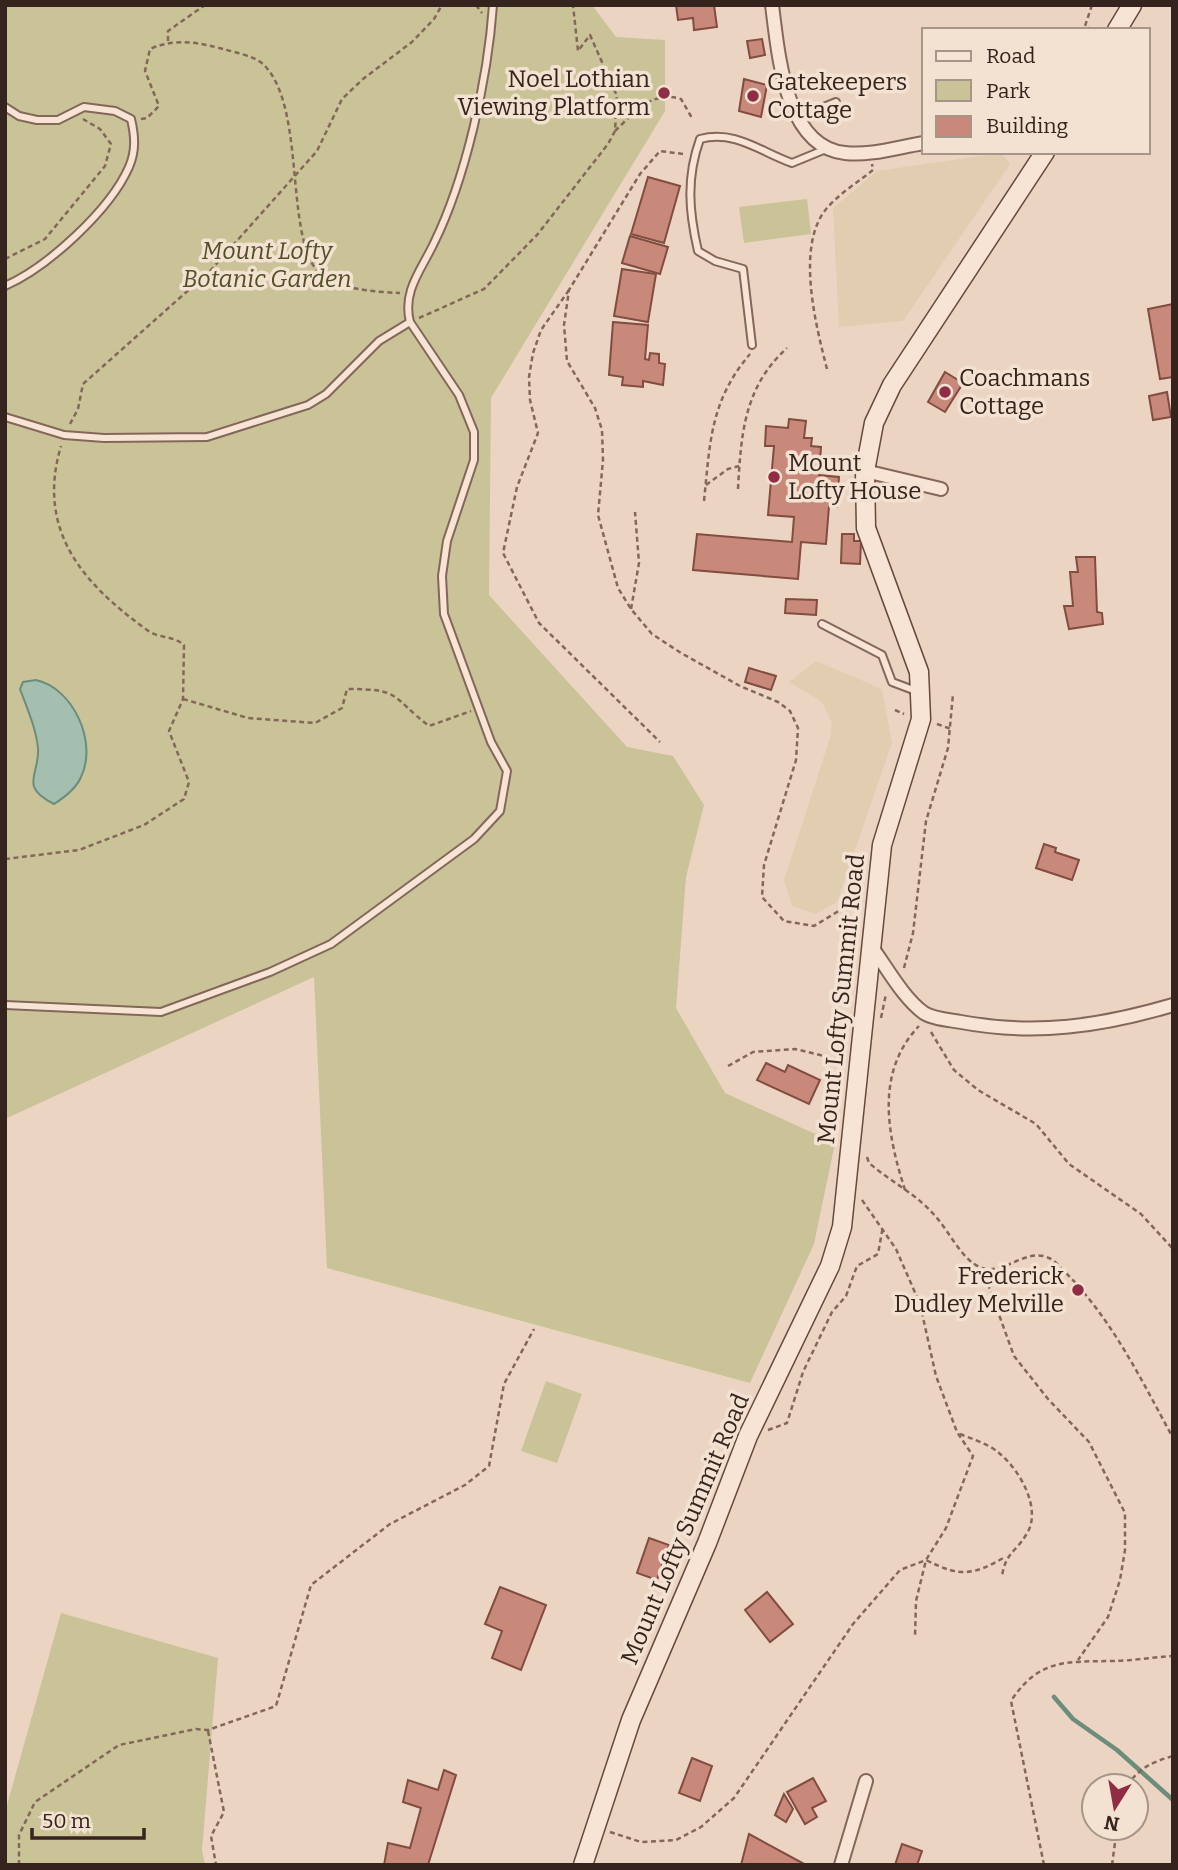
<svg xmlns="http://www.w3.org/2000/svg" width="1178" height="1870" font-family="Bitter,serif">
	<rect width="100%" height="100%" fill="#ebd5c2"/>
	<g fill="#e1cdb0">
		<polygon points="1001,153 1010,164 903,321 839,327 833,208 877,171"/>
		<polygon points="816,661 882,689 892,743 837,902 816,914 792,906 784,880 830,738 832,723 822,702 789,682"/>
	</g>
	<g fill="#c9c397">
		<polygon points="5,5 592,5 616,37 665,40 665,111 491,398 489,595 627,747 673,756 704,805 686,877 676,1008 725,1093 835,1143 814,1244 750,1383 327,1268 314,977 5,1119"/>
		<polygon points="807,199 811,234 744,243 739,207"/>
		<polygon points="546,1381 582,1394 557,1463 521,1451"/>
		<polygon points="61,1613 218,1658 202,1850 205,1865 5,1865 5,1812"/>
	</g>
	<path fill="#a4beb0" stroke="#6c8c7c" stroke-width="2" d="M 36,680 C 73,688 98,742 81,777 C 76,789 65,797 54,804 C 18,786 40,775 38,748 C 36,728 27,708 20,689 L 23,682 Z"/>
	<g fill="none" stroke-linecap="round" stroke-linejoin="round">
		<polyline stroke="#6c8c7c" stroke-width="4.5" points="1054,1697 1073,1719 1117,1750 1173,1800"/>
	</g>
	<g fill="#c8887a" stroke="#824c41" stroke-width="2">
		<polygon points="676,5 714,5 717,27 694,30 693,18 678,20"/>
		<polygon points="762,39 765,55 750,58 747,41"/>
		<polygon points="744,79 767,85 761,117 739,111"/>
		<polygon points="648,177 680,186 664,243 631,234"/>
		<polygon points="630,236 668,247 660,274 622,263"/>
		<polygon points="622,269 656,274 648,322 614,316"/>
		<polygon points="1173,304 1173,377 1160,379 1148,309"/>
		<polygon points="613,322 648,325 645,359 649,360 650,353 659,354 659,363 665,364 663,385 643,381 643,387 622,385 623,377 609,375"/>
		<polygon points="945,372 963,383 945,412 928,402"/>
		<polygon points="1167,392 1171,417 1153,420 1149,396"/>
		<polygon points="789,419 806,421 804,438 812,438 811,446 821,447 819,475 839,477 837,507 829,506 826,544 801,542 798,579 693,570 697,534 792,542 794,517 768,515 774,446 765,446 766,426 788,428"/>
		<polygon points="842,534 854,534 854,541 861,541 860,564 841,563"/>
		<polygon points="1076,557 1095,557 1097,612 1102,613 1103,624 1069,629 1064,606 1073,606 1070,572 1078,572"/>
		<polygon points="786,599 817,600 816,615 785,613"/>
		<polygon points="749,668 776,676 771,690 745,682"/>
		<polygon points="1044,844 1056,848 1055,852 1079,860 1072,880 1036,868"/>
		<polygon points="766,1063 785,1072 788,1065 820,1080 809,1104 757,1080"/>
		<polygon points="649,1538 669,1545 657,1580 637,1573"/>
		<polygon points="500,1587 546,1605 521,1670 492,1658 502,1631 485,1624"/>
		<polygon points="767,1592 793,1624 770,1642 745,1610"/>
		<polygon points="692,1758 712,1766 700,1801 679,1793"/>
		<polygon points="444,1770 456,1775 428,1865 384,1865 388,1843 410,1848 421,1808 403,1802 408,1780 438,1790"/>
		<polygon points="813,1778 826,1801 812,1808 817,1817 805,1824 787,1792"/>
		<polygon points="784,1794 793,1809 786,1822 775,1815"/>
		<polygon points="749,1834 806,1865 741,1865"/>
		<polygon points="902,1844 922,1851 917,1865 895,1865"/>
	</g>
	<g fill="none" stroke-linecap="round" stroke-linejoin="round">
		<g stroke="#84675a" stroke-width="10">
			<g id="lane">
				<path d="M 5,107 L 19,116 L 37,120 L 58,120 L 84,107 L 115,111 L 131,119 C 135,136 136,151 129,167 C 110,210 48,267 5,286"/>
				<polyline points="799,117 836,102"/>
				<path d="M 752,345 L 743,269 L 715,261 L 698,251 C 689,212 686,178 700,139 C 735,130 759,151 792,163 L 826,149"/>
				<polyline points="5,417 64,435 104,438 207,437 308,405 326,394 379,341 410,322"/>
				<polyline points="822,624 882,655 892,682 916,691"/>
				<path d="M 5,1005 L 161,1012 L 270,972 L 331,944 L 474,839 L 500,811 L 507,771 L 491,742 L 444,614 L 442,576 L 447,541 L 474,460 L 474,432 L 459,395 L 410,322 C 402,291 422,269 434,243 C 466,178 488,78 493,5"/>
			</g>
		</g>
		<g stroke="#84675a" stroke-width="16">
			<g id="street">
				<path d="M 772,5 C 778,50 784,147 845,153 C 871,156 898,147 924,143"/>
				<polyline points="865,471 941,489"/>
				<path d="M 871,946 C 886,966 903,998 924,1013 C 933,1019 950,1020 961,1022 C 1035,1036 1102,1026 1173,1005"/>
				<polyline points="841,1865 866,1781"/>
			</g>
		</g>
		<g stroke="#66483d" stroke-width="21">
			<g id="secondary">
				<polyline points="1117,30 1132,5"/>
				<polyline points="583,1865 631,1720 707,1543 748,1436 830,1266 842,1227 882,845 921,719 919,672 866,528 865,471 874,423 892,385 1045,152"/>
			</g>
		</g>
		<g stroke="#84675a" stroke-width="2.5" stroke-dasharray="5 3.5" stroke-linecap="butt">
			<polyline points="476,5 482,13"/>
			<polyline points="1092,5 1085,26 1092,30"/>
			<polyline points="168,41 168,31 205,5"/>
			<path d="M 141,119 L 147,118 L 159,106 L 145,71 L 150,49 C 175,38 197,42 223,49 C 234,52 254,56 263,64 C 310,109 280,254 327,279 C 348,290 377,292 400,293"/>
			<path d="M 615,131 C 635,112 652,90 681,99 L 692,118"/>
			<polyline points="683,154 660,151 640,174 569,290 564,325 567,361 595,408 602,430 603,460 598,515 618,588 631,609 652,634 681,653 740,686 778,702 790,711 798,728 796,760 764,865 762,897 784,921 814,926 842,909 856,875"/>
			<polyline points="5,259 45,239 105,166 111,144 100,129 83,119"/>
			<polyline points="569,290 541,330 533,353 529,377 530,400 538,433 517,487 503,553 539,623 660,742"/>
			<polyline points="419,318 484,289 537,235 608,144 615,131 617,96 590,35 578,51 573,5"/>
			<path d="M 827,369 C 816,326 795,245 827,208 C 840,193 858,182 873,170 L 872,164"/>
			<polyline points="70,424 78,409 83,384 210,271 317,151 342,99 363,79 412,42 434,19 442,5"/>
			<polyline points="706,485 728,469 739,466"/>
			<path d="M 738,489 C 741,434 744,387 787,348"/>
			<path d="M 704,501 C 710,443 710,401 750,354"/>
			<polyline points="631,609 639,563 635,512"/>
			<path d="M 183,699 L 248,718 L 315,723 L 342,708 L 347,689 C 402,689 390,696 429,726 L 471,711"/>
			<polyline points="895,710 904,714"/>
			<polyline points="937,724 951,729"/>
			<path d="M 5,859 L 79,850 L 144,825 L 184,799 L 189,782 L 169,731 L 183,699 L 184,645 C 173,635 159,639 147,630 C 82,583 36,530 61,446"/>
			<polyline points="904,968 913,933 926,821 948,748 953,694"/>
			<polyline points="881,1018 886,994"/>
			<polyline points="931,1032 954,1070 978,1090 1036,1124 1069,1164 1141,1214 1173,1249"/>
			<polyline points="728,1066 753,1052 795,1049 845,1061"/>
			<path d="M 867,1157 L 869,1163 C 891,1182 918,1195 936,1217 C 949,1231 963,1262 982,1268 C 1005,1275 1026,1247 1049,1258 C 1056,1261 1063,1271 1069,1276 C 1114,1323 1142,1381 1173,1438"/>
			<path d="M 905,1190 C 887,1134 875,1072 919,1026"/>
			<polyline points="862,1200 896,1249 920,1304 936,1376 957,1432 973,1456 946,1528 926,1560 916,1601 915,1637"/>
			<polyline points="982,1268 1014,1356 1048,1399 1089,1442 1125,1513 1125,1550 1120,1580 1108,1617 1078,1660"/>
			<polyline points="768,1430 787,1423 803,1372 832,1312 846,1296 857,1266 878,1254 883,1226"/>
			<path d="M 960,1434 C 972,1439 989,1444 999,1453 C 1020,1470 1043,1510 1026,1535 C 1015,1553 1006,1552 1002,1576"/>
			<polyline points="208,1731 224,1812 211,1836 216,1865"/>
			<path d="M 1127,1786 C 1139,1768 1152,1762 1173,1756"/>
			<path d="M 610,1832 L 641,1842 L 676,1840 L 701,1827 L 734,1798 L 853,1624 L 900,1570 L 926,1560 C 960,1577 972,1576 1005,1557"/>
			<polyline points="19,1865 19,1835 35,1802 119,1745 196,1729 208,1730 276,1706 311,1585 390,1524 465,1485 489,1466 504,1384 534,1329"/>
			<path d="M 1044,1865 L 1011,1701 C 1039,1658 1067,1662 1112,1661 C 1132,1661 1153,1657 1173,1656"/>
			<polyline points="1112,1865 1117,1828"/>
		</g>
		<use href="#lane" stroke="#f7e4d5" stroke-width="6"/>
		<use href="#street" stroke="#f7e4d5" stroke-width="12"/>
		<use href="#secondary" stroke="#f7e4d5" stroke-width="18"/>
	</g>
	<g fill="#902d45" stroke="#f3e1d1" stroke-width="2.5">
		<circle cx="664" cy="93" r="7"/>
		<circle cx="753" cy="96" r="7"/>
		<circle cx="945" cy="392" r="7"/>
		<circle cx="774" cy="477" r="7"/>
		<circle cx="1078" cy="1290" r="7"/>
	</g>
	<g text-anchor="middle" stroke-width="7" stroke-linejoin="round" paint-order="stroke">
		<g font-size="24" fill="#35231e" stroke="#f3e1d1" text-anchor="start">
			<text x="650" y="87" text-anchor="end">Noel Lothian<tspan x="650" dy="28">Viewing Platform</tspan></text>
			<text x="767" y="90">Gatekeepers<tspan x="767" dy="28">Cottage</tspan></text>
			<text x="959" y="386">Coachmans<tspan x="959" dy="28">Cottage</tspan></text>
			<text x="788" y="471">Mount<tspan x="788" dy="28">Lofty House</tspan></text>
			<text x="1064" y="1284" text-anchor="end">Frederick<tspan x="1064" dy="28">Dudley Melville</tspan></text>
		</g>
		<g font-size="24" font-style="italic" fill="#4f5025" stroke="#f3e1d1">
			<text x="267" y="259">Mount Lofty<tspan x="267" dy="28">Botanic Garden</tspan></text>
		</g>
		<g font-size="24" fill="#35231e" stroke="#f3e1d1">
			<text transform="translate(841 999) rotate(-84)" y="8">Mount Lofty Summit Road</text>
			<text transform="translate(685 1529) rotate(-67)" y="8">Mount Lofty Summit Road</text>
		</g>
	</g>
	<rect width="1178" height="1870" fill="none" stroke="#35231e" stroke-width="14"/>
	<rect x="922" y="28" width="228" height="126" fill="#f3e1d1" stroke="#a79589" stroke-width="2"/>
	<rect x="936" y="51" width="35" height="10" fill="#f7e4d5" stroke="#a79589" stroke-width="2"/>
	<text x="986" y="63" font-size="21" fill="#35231e">Road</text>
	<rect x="936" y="80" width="35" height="21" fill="#c9c397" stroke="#a79589" stroke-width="2"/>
	<text x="986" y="98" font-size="21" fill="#35231e">Park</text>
	<rect x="936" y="116" width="35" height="21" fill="#c8887a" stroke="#a79589" stroke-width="2"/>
	<text x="986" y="133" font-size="21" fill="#35231e">Building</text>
	<g transform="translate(1115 1807) rotate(191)"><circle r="33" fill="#f3e1d1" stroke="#a79589" stroke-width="2"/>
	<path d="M0-5L12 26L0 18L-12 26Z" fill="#902d45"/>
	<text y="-10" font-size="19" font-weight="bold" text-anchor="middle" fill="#35231e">N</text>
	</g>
	<path d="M32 1828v10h112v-10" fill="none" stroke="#35231e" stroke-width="3.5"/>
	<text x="42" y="1828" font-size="21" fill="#35231e" stroke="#f3e1d1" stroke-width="5" paint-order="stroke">50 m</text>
</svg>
